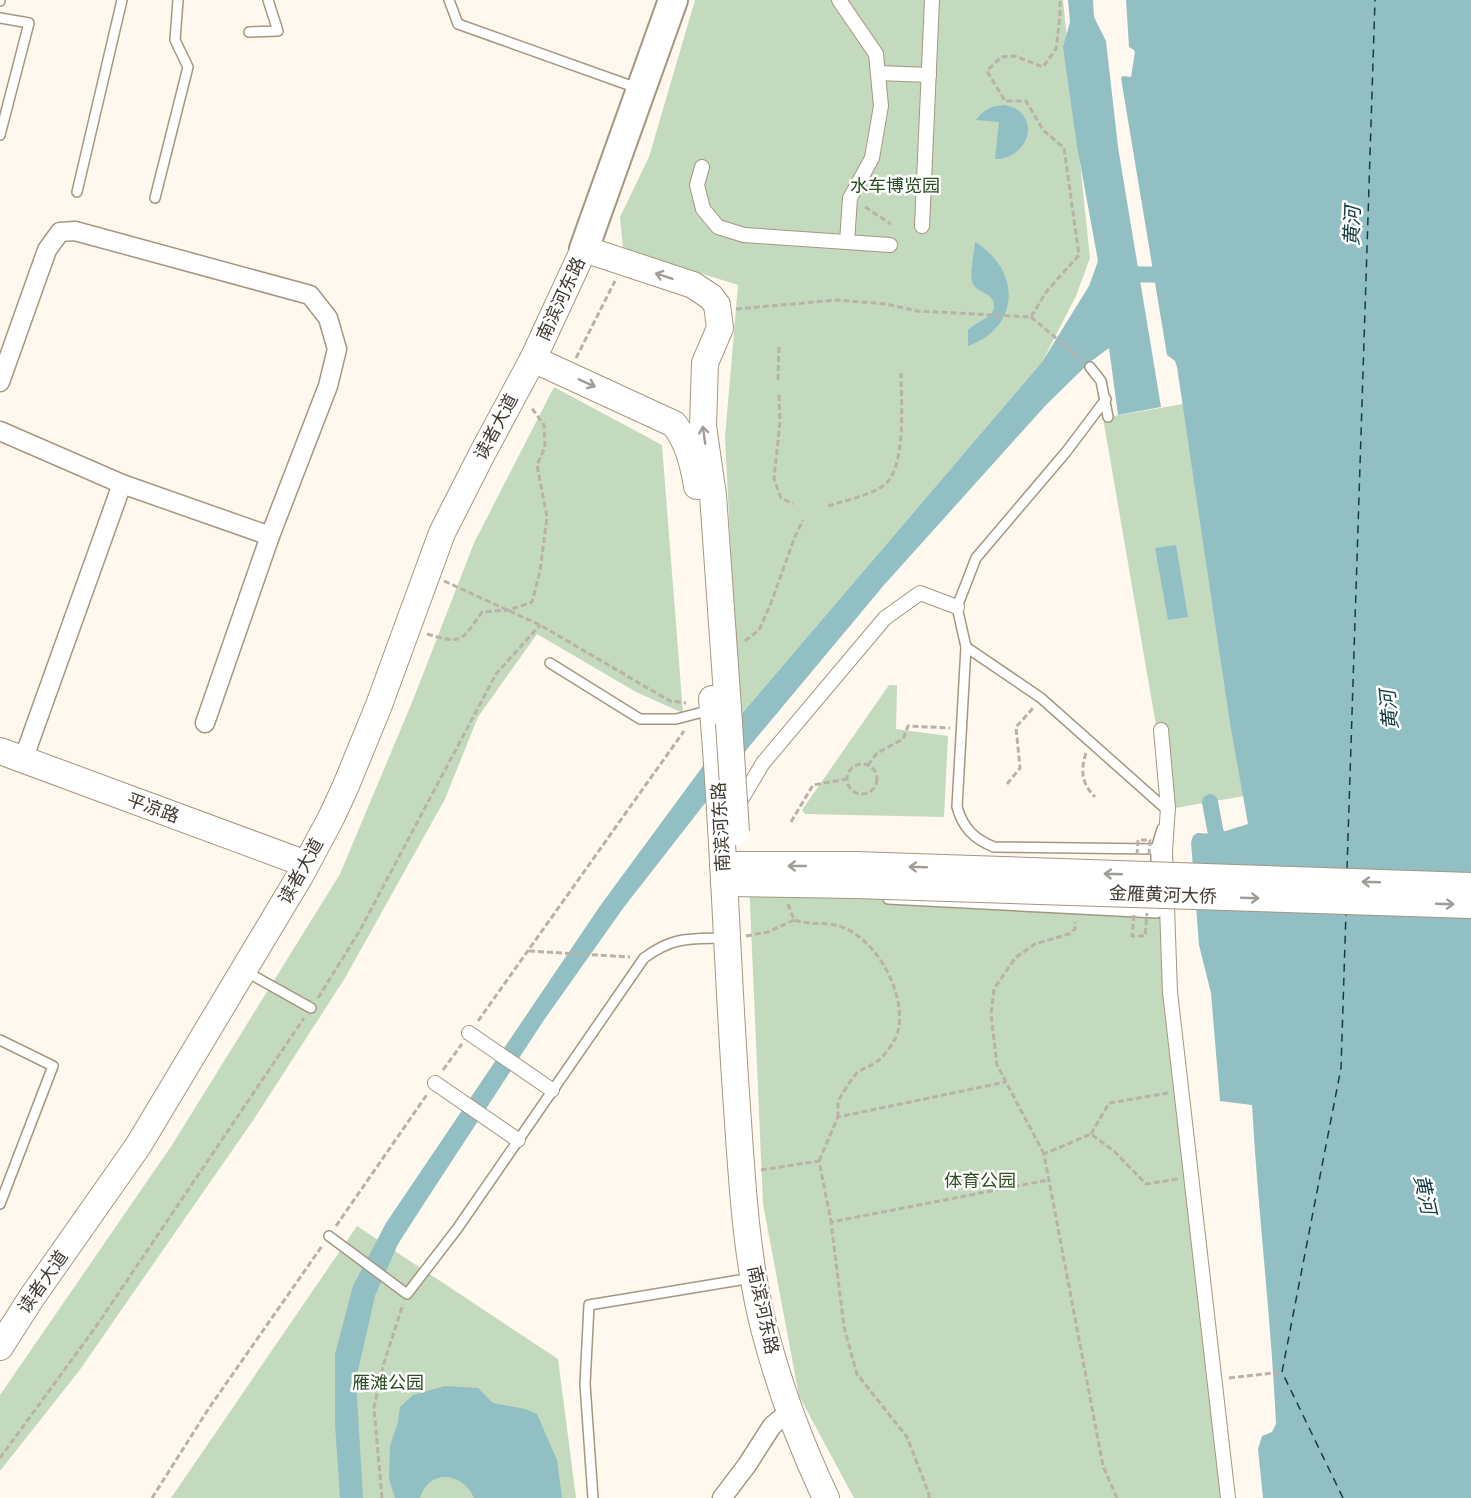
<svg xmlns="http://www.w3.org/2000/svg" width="1471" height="1498" font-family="Manrope,'Noto Sans SC',sans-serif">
	<rect width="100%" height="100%" fill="#fff8ef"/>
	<g fill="#c4dabe">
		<polygon points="695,0 1063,0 1090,258 1076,296 1042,362 739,717 725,437 738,285 623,249 620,217 649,157"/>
		<polygon points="554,387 662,445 683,713 636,692 537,634 478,717 445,799 345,978 254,1119 79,1371 0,1471 0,1395 172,1145 340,874 413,700 474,543"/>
		<polygon points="1183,404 1229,718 1244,796 1175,808 1161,731 1157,731 1103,418"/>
		<polygon points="889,685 897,685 896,729 948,736 944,817 805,814 802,810"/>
		<polygon points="749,881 1167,901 1224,1401 1233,1498 854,1498 799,1396 763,1204"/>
		<polygon points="357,1226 558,1359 576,1498 171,1498"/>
	</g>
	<g fill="#91bfc3">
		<polygon points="1068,0 1093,0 1094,17 1106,41 1118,147 1161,407 1118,415 1109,348 1090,362 1046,405 884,585 748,748 624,907 544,1020 427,1199 398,1244 375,1296 356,1379 363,1498 340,1498 335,1424 335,1354 353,1286 386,1223 600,906 739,717 1042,362 1089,286 1098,261 1077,146 1063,47 1070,22"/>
		<path d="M 1126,0 L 1471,0 L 1471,1498 L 1263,1498 L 1258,1449 L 1262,1436 L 1272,1432 L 1276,1424 C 1271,1317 1258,1212 1252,1105 L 1220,1101 L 1211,993 L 1199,945 L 1191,842 L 1193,836 L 1197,833 L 1216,834 L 1248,824 L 1229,718 L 1177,367 L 1175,361 L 1167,355 L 1121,78 L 1123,76 L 1131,77 L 1135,52 L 1134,50 L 1129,47 Z"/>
		<path d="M 1005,105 C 1009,106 1015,108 1018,110 C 1041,128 1021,160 995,159 L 999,122 L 976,120 C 984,109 991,106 1005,105 Z"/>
		<path d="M 975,242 C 1021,270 1021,327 968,346 L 968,330 C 977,321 995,318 994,305 C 993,291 975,294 972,281 C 970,272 974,252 975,242 Z"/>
		<polygon points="1176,545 1188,617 1168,620 1155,548"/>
		<path d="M 445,1386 L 478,1388 L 493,1403 L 525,1409 L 537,1414 L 557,1460 L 562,1498 L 474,1498 C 463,1472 429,1468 420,1498 L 395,1498 L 389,1479 L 390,1446 L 398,1422 L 400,1407 L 413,1395 Z"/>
	</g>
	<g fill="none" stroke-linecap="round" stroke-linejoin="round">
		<g stroke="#91bfc3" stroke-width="16">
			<polyline points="1118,274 1176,275"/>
			<polyline points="1210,802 1216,834 1231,849"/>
		</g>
		<g stroke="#133f42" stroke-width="1.5" stroke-dasharray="8 6" stroke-linecap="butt">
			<polyline points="1347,869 1375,0"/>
			<polyline points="1343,1498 1282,1372 1341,1068 1346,912"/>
		</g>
		<g stroke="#a59781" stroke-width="12">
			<g id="service">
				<polyline points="449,0 458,24 637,88"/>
				<polyline points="0,1 0,0"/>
				<polyline points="0,18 29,23 0,135"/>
				<polyline points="249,32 278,31 268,0"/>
				<polyline points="77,192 122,0"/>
				<polyline points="155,198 188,67 175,40 178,0"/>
				<polyline points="1090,367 1101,381 1108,417"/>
				<polyline points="1106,399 1066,452 976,558 957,607 966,647 1041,698 1167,810"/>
				<path d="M 966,647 L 957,807 C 963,828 974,839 994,847 L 1156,849"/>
				<polyline points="550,663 640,719 676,719 711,710"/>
				<polyline points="1156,874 1156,849 1162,829"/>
				<polyline points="888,899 1157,913 1156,897"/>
				<polyline points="245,971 311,1008"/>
				<polyline points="0,1040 53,1066 0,1204"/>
				<path d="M 329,1236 L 407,1294 L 457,1229 L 644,958 C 674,936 689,939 725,938"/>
				<polyline points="593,1498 585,1384 589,1305 752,1278"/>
			</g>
		</g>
		<g stroke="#a59781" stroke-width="16">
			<g id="pedestrian">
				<polyline points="839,0 876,54 881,106 872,158 850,198 847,242"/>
				<polyline points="879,73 929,75"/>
				<polyline points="702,167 697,185 703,209 718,227 744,235 890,245"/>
				<polyline points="922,226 932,0"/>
				<polyline points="1161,730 1168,808 1165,850 1170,992 1228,1498"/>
				<polyline points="738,805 763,763 885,618 920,593 957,607"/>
				<polyline points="469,1033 552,1090"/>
				<polyline points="435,1083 518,1140"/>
			</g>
		</g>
		<g stroke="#a59781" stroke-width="21">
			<g id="minor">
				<polyline points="0,382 47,250 60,232 75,231 310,295 328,318 337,349 328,386 270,536 205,723"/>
				<polyline points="0,431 122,484 270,536"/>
				<polyline points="23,760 122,484"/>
				<polyline points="722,1498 747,1465 772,1426 790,1411"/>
			</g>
		</g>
		<g stroke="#a59781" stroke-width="28">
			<g id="secondary">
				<path d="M 533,359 L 674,424 C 688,442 693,463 697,486"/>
				<path d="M 712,699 C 724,834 727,971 737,1107 C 742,1181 746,1260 765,1332 C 780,1389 801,1445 826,1498"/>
				<polyline points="0,751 306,864"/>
				<polyline points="723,865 856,865"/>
				<polyline points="724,883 856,885"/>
				<polyline points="0,1347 32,1297 138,1146 300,876 331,818 345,788 379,705 442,533 482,454 533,359 584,249 693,285 711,297 717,305 720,328 705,363 703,426 713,495 729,723"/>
			</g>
		</g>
		<g stroke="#a59781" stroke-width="32">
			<polyline id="primary" points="584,249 673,0"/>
		</g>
		<g stroke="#b9b2a9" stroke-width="3" stroke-dasharray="6 3" stroke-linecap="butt">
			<polyline points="865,207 891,224"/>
			<polyline points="736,309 837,300 886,304 917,311 1031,317 1046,292 1079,255 1064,148 1043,130 1026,101 1005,101 987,71 1001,57 1015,56 1043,67 1056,49 1060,16 1060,0"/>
			<polyline points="1031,317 1082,360"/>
			<polyline points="576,358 615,281"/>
			<polyline points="778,380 779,345"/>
			<polyline points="779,395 780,422 774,479 781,498 793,504"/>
			<path d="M 828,506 C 843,501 872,495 884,485 C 907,468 901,399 901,373"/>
			<polyline points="444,581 540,625 670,701 686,703"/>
			<path d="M 427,634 C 463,645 461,641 482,612 L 509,610 L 532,602 L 540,571 L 547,517 L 537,465 L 545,447 L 544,425 L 531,407"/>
			<polyline points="745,641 759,630 771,603 794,539 803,520"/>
			<path d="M 1086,753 C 1080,771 1082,784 1095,797"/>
			<circle cx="862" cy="779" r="15"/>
			<polyline points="868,765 877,753 903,739 908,726 950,728"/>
			<polyline points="1007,784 1020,768 1016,727 1034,707"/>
			<polyline points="791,822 813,785 847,779"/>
			<path d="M 788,904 L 794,920 C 809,925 825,922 839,926 C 876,937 907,994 898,1031 C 897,1038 889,1049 884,1055 C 876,1065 867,1066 858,1072 C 853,1076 839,1098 838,1103 C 838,1108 838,1112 838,1117"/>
			<polyline points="746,936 768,932 794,920"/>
			<polyline points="529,951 630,957"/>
			<polyline points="318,998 359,932 496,674 540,625"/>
			<polyline points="478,1021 684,731"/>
			<polyline points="443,1070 462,1044"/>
			<polyline points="1091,1134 1109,1103 1168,1093"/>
			<polyline points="1044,1154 997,1065 991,1014 994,989 1015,958 1035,944 1069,934 1075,929 1075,922"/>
			<polyline points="819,1161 838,1117 1006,1082"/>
			<polyline points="761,1170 819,1161 831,1221"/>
			<polyline points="336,1226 428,1093"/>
			<polyline points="1229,1378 1282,1372"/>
			<polyline points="0,1458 95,1328 304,1018"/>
			<polyline points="152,1498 209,1408 322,1246"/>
			<polyline points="382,1498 374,1408 383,1366 403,1304"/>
			<polyline points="929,1498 929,1494 907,1437 857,1374 844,1327 831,1222 1048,1180"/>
			<polyline points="1117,1498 1103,1466 1044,1154 1091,1134 1115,1152 1146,1184 1178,1179"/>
		</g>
		<use href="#service" stroke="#fff" stroke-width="9"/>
		<use href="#pedestrian" stroke="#fff" stroke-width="14"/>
		<use href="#minor" stroke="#fff" stroke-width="18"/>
		<use href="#secondary" stroke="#fff" stroke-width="26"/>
		<use href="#primary" stroke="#fff" stroke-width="28"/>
		<g stroke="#a59781" stroke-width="28" stroke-linecap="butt">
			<g id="secondary-bridge">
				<polyline points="729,723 736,832"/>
				<polyline points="856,865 1471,886"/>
				<polyline points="856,885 1471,905"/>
			</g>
		</g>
		<g stroke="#b9b2a9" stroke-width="3" stroke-dasharray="6 3" stroke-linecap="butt">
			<polyline points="1137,855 1138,840 1150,840 1149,855"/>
			<polyline points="1134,915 1132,936 1145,936 1147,913"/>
		</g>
		<use href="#secondary-bridge" stroke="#fff" stroke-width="26"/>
	</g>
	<defs><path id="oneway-shaft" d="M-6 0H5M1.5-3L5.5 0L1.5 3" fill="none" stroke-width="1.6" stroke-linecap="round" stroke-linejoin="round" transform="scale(1.5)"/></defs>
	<g stroke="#a09c98">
		<use href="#oneway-shaft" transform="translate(664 276) rotate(-162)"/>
		<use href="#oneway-shaft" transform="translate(587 383) rotate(24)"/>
		<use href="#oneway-shaft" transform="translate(704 435) rotate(-98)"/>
		<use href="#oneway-shaft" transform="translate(797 866) rotate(-180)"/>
		<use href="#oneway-shaft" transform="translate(918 867) rotate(-178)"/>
		<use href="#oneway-shaft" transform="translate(1113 874) rotate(-178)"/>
		<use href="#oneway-shaft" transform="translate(1371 882) rotate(-178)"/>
		<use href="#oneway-shaft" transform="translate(1250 898) rotate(2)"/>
		<use href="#oneway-shaft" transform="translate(1445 904) rotate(2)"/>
	</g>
	<g text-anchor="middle" stroke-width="5" stroke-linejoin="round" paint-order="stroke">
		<g font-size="18" fill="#2c4d22" stroke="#fff">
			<text x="895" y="192">水车博览园</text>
			<text x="980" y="1187">体育公园</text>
			<text x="388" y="1389">雁滩公园</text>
		</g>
		<g font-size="18" fill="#403a31" stroke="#fff">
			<text transform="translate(561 299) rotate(-65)" y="6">南滨河东路</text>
			<text transform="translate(496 427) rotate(-62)" y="6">读者大道</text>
			<text transform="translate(153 808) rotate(20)" y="6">平凉路</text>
			<text transform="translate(721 827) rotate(-93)" y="6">南滨河东路</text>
			<text transform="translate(301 871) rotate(-61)" y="6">读者大道</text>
			<text transform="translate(1163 895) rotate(2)" y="6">金雁黄河大侨</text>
			<text transform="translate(43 1282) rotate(-55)" y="6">读者大道</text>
			<text transform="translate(763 1310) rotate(78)" y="6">南滨河东路</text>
		</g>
		<g font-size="20" font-style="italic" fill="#133f42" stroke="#fff">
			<text transform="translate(1352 226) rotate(-88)" y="7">黄河</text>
			<text transform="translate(1389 710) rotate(-95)" y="7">黄河</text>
			<text transform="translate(1425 1194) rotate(78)" y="7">黄河</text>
		</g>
	</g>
</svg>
